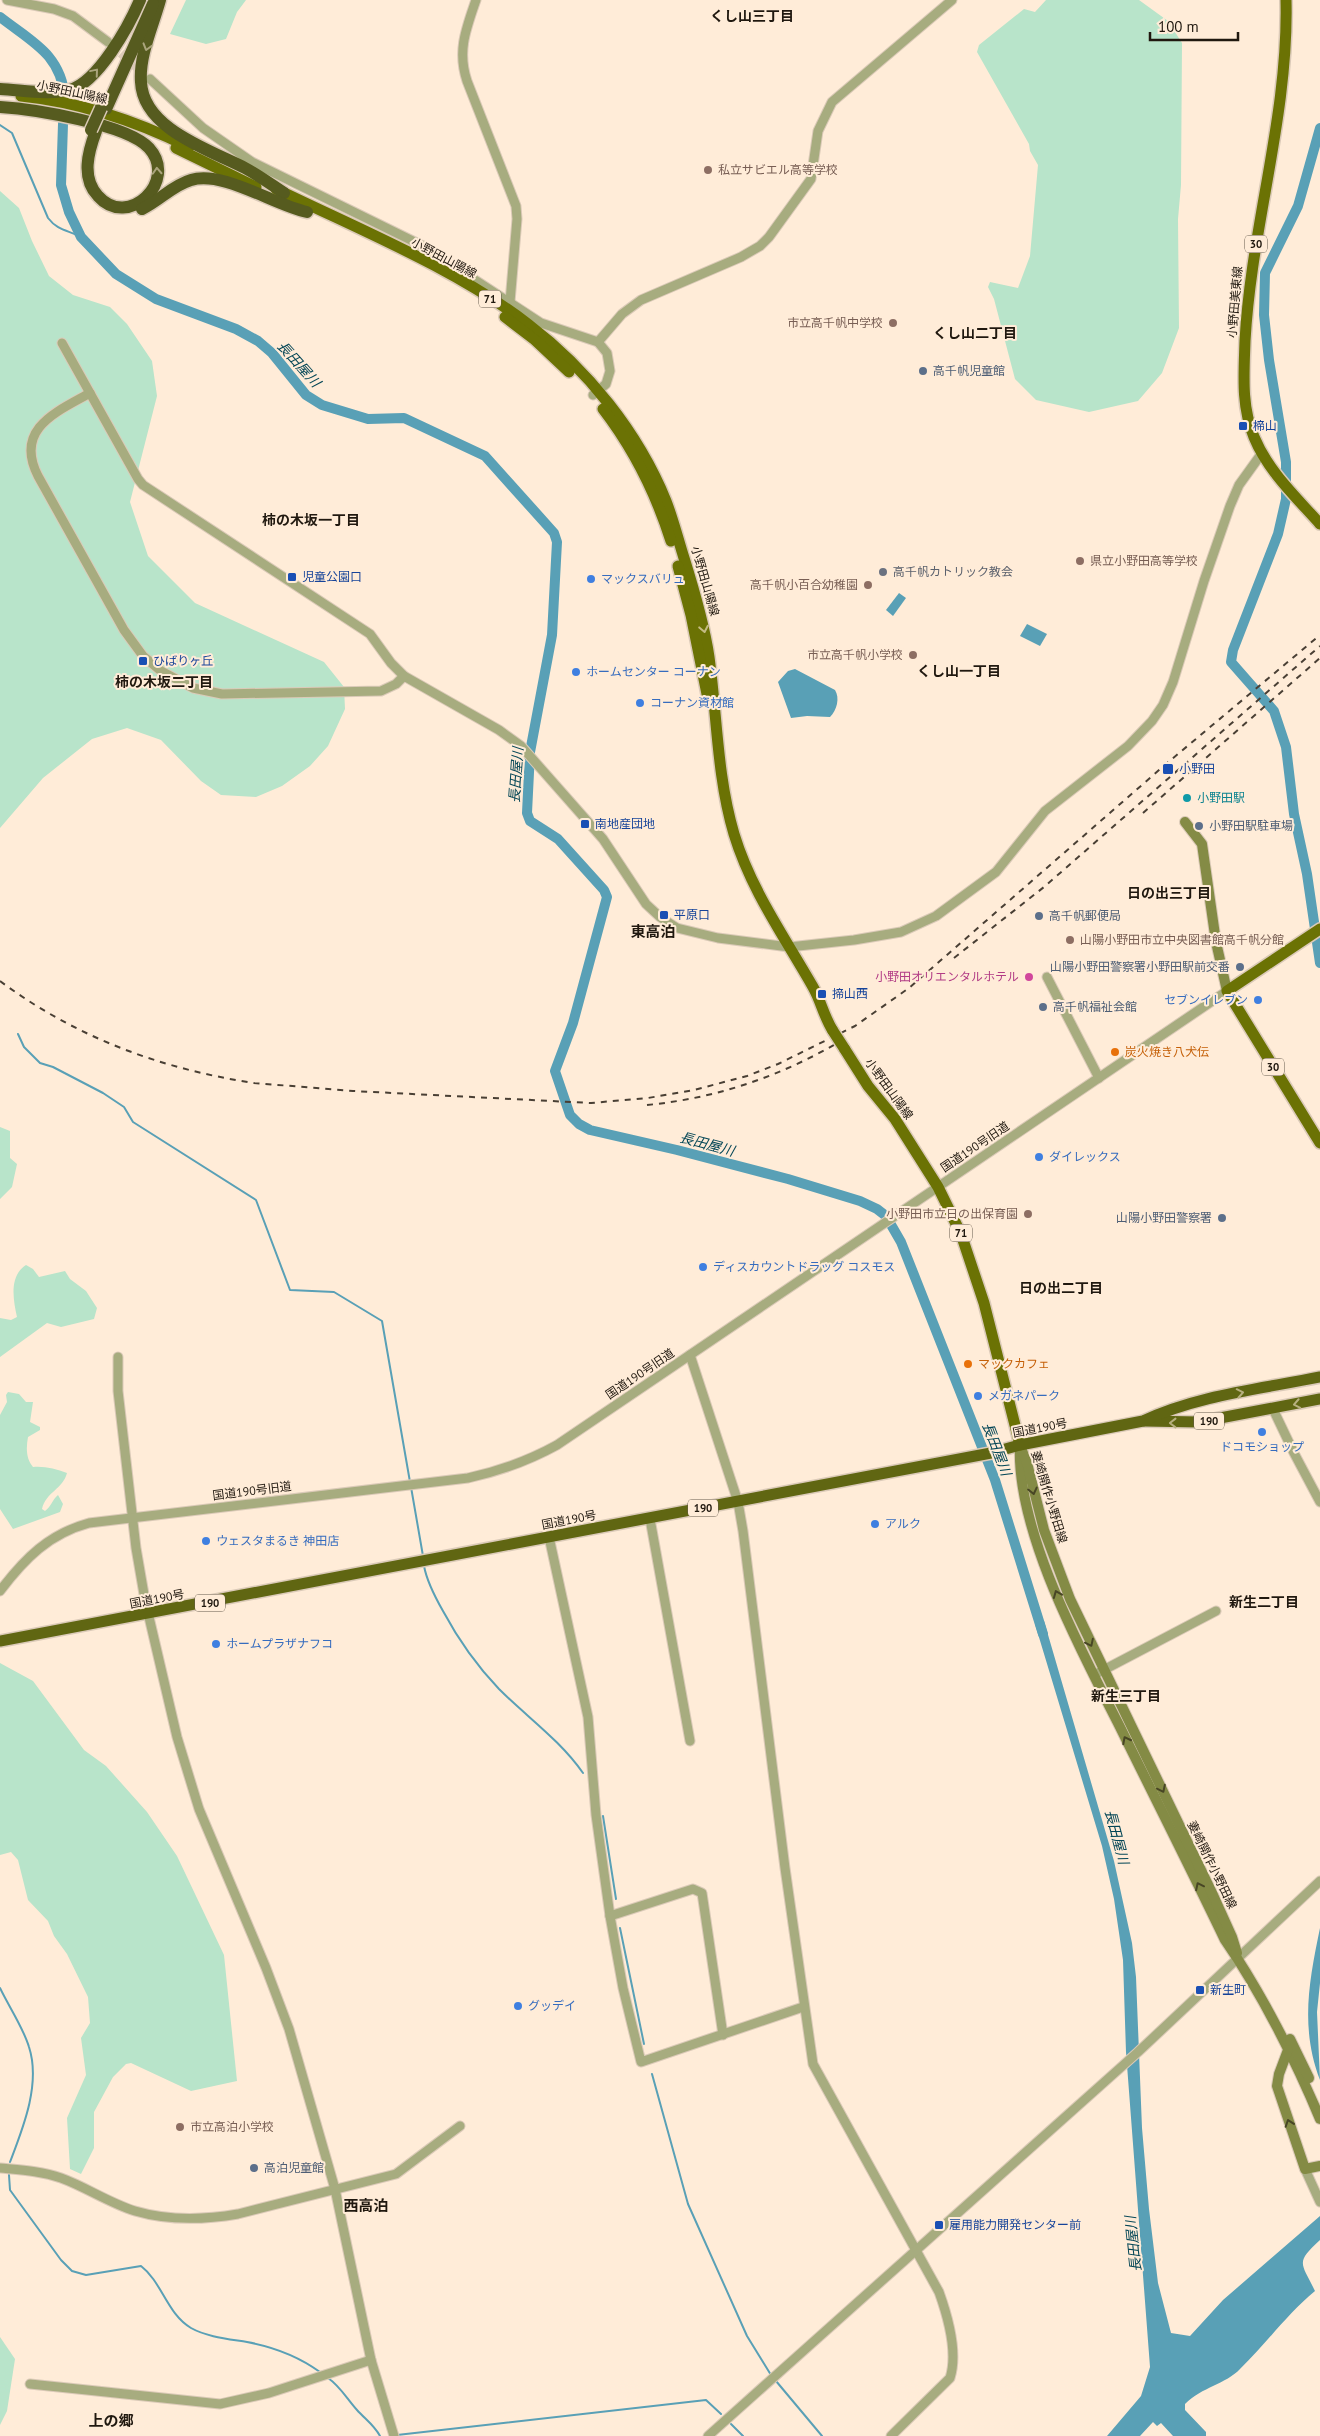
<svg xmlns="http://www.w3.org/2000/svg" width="1320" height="2436" font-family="'PT Sans','Noto Sans JP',sans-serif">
	<rect width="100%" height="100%" fill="#ffecd8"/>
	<g fill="#b8e4ca">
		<polygon points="186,0 246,0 237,12 226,39 206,44 170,34"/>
		<polygon points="1046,0 1139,0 1168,21 1182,43 1181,185 1178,219 1179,328 1162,373 1138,401 1089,412 1036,400 1015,379 994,299 988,287 990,282 1018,288 1030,256 1038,165 1030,151 1029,144 977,52 979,45 1024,9 1035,12"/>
		<polygon points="0,191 19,208 32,241 49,276 73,295 110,307 127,324 152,361 157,396 130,502 148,556 195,603 324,662 344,687 345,709 328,746 310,766 282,786 256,797 221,795 201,781 161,740 127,728 92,739 43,778 0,828"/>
		<polygon points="0,1127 10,1131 10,1158 17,1164 12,1187 0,1199"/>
		<path d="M 26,1265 L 33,1269 L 39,1277 L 65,1271 L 70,1279 L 86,1291 L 97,1308 L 94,1319 L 61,1327 L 47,1323 L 0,1357 L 0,1318 L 11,1320 L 17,1317 C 13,1299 9,1276 26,1265 Z"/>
		<path d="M 8,1392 L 19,1394 L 26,1402 L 33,1402 L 30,1422 L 40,1427 L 40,1430 L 28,1437 C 26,1448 26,1459 33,1467 C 45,1466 56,1469 67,1473 C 63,1489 46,1492 42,1509 L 45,1511 C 51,1507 52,1500 58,1495 L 63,1504 L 60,1512 L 13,1529 L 0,1509 L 0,1415 L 7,1402 L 6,1395 Z"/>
		<polygon points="0,1663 33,1681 84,1750 106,1766 147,1812 177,1856 224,1955 237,2081 191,2091 131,2063 126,2064 113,2077 94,2112 94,2148 81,2174 70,2169 67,2118 86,2075 81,2038 90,2023 88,1997 67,1954 54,1936 48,1921 28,1900 18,1860 11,1852 0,1855"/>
		<polygon points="0,2337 15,2359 7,2411 0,2425"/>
	</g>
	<g fill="#59a0b6">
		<polygon points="899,593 906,598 893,616 886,610"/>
		<polygon points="1027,624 1047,634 1040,646 1020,636"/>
		<path d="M 795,669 L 835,690 C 840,698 837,710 830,717 L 807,716 L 791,718 L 778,682 L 788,671 Z"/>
		<path d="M 1044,1621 L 1114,1861 L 1132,1943 L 1136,1977 L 1142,2128 L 1149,2209 L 1158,2283 L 1171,2333 L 1190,2336 L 1223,2300 L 1320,2216 L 1320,2240 C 1295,2263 1301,2262 1315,2291 C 1287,2314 1266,2344 1240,2369 C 1226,2384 1202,2387 1185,2404 L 1185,2410 L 1206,2432 L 1206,2436 L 1173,2436 L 1161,2423 L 1157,2426 L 1153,2422 L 1140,2436 L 1107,2436 L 1141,2396 L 1150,2367 L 1126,2052 L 1123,1960 L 1114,1899 L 1102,1846 L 1035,1624 Z"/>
		<path d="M 1320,1928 L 1320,1983 L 1317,2012 L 1320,2080 C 1300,2028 1309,1981 1320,1928 Z"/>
	</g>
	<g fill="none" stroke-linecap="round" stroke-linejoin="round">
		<g stroke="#59a0b6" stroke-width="2">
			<path d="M 0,125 L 12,133 L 48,218 C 58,231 68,230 81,237"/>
			<polyline points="18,1034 24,1047 40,1063 53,1067 103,1093 124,1107 133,1122 256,1200 290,1290 334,1292 382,1321 410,1482"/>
			<polyline points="411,1487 423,1556"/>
			<path d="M 424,1566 C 427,1582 435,1597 443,1611 C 458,1639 477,1666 499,1689 C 527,1717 560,1740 583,1773"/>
			<polyline points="603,1816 616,1899"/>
			<polyline points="620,1928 644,2044"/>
			<path d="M 0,1988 C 9,2007 23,2027 29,2047 C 41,2084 23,2128 10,2162"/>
			<polyline points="652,2074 688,2204 747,2336 771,2375"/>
			<path d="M 9,2175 L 10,2190 L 61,2260 L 72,2271 L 86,2275 L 141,2266 C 162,2282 167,2314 191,2328 C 207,2337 229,2339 247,2342 C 274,2347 298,2356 320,2372"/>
			<path d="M 328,2378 C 340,2386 347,2399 357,2410 C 365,2419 374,2425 380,2436"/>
			<polyline points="776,2381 822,2436"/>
			<polyline points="731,2424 743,2436"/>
			<polyline points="397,2435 706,2400 721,2414"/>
		</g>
		<g stroke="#59a0b6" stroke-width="10">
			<path d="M 0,17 C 32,42 61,54 65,98"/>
			<polyline points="63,124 61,185 69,212 81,237 116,274 156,299 236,329 258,341 272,353 306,395 322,405 368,419 404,418 485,456 554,533 557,542 552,635 530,752 527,813 530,821 558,839 604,890 607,897 573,1023 555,1071 570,1115 579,1124 590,1130 677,1150 788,1179 860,1201 877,1209 886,1216 901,1242 995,1480 1043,1634"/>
			<polyline points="1320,128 1298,206 1265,273 1264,315 1269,360 1286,462 1286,499 1278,534 1233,650 1231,662 1274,711 1286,747 1294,814 1307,874 1320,963"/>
		</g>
		<polyline stroke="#deccba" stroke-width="9" stroke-dasharray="9 4.5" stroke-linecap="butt" points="111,44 144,74"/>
		<g stroke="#dbcab8" stroke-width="11">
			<g id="tertiary">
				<polyline points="7,0 54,9 73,16 108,42"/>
				<path d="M 476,0 C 466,29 457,51 467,81 L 516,206 L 517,219 L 510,302"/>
				<polyline points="150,79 203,128 252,162 423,246 541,323 598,342 607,353 610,371 606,384 593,395"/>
				<polyline points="598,342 622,314 641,300 741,257 760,246 769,237 811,179 818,131 832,102 952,0"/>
				<polyline points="62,343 138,479 143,485 370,634 391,663 404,676 499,730 521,746 603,839 646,904 660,917 677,928 718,938 789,947 854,940 901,932 936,916 996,872 1045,811 1128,746 1152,721 1163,705 1173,682 1204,581 1230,506 1239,485 1262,453"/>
				<path d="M 90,393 C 56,412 14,429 38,476 L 124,630 L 143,656 L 161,671 L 193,688 L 222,694 L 381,691 L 396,684 L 404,676"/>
				<polyline points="1047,977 1099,1078"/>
				<path d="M 690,1355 L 738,1502 L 743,1531 L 785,1868 L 813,2064 L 939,2292 C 948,2317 958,2353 950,2378 L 891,2436"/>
				<polyline points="118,1357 118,1391 136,1548 145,1600 177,1737 199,1809 266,1968 289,2029 335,2189 371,2360 394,2436"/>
				<polyline points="1273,1409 1294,1453 1320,1502"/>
				<polyline points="650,1519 690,1741"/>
				<polyline points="549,1537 588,1717 596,1815 610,1916 623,1988 641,2062 803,2007"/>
				<path d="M 0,1591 C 25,1558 49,1534 89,1523 L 468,1478 C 500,1471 528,1461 557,1445 L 1227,991"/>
				<polyline points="1094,1675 1216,1611"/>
				<polyline points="610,1916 693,1889 702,1893 723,2035"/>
				<path d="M 0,2168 C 21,2170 41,2171 61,2178 C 86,2187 109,2203 135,2211 C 169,2221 203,2220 238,2214 L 396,2174 L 460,2126"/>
				<polyline points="1305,2169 1320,2202"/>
				<polyline points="30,2384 220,2404 269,2393 371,2360"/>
				<polyline points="708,2436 1138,2052 1320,1881"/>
			</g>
		</g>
		<g stroke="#dbcab8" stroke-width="12">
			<g id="secondary">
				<polyline points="1185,822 1202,844 1216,942 1227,991"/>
				<path d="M 1020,1445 C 1016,1531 1081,1650 1120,1727 C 1155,1798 1191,1869 1225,1940 C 1261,1992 1296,2061 1320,2119"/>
				<polyline points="1021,1448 1027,1463 1044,1530 1070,1599 1213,1895 1232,1937 1237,1953"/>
				<polyline points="1290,2039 1309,2078"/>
				<polyline points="1288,2050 1279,2074 1277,2086 1305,2169 1320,2166"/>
			</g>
		</g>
		<g stroke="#dbcab8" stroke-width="14">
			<g id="primary">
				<path d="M 1286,0 C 1289,115 1251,227 1245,341 C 1244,374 1241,406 1254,437 C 1268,471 1296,497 1320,524"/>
				<path d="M 21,96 C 80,102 136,121 189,147"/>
				<polyline points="176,148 256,187"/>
				<path d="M 276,189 C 358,229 455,268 528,324 C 587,369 638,432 666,501 C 673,519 678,539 684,558 C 694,590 704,623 709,657 C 717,715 717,777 734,834 C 751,890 784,936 813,987 C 821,1001 824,1017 833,1031"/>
				<polyline points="505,317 535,340 569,372"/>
				<path d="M 603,409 C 633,448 656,494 671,541"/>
				<polyline points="678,566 691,615 708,699"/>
				<polyline points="1320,929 1227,991 1320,1143"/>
				<polyline points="844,1048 868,1086 895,1119 938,1187 961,1234 984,1303 1020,1445"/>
			</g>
		</g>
		<g stroke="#dbcab8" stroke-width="14">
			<g id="trunk">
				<polyline points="1144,1421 1199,1422 1320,1399"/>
				<path d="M 0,1641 L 991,1453 L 1020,1445 L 1143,1421 C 1198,1395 1261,1389 1320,1377"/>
			</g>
		</g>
		<g stroke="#dbcab8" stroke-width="15">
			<g id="motorway">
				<path d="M 160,0 C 153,26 139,55 141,82 C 143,129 210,150 245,168 C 258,175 271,184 284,193"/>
				<path d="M 0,89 C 22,90 49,95 70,90 C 98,82 129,26 140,0"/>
				<path d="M 0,107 C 33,109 127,124 149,148 C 179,181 128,230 98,196 C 81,178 88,152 96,131"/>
				<polyline points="106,109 153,4"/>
				<path d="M 142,209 C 159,201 173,185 191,180 C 223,170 274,205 307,212"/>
			</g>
		</g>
		<use href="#tertiary" stroke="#a7ac7f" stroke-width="9"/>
		<use href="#secondary" stroke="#848b45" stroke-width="10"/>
		<use href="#primary" stroke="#6b7204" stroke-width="11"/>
		<use href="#trunk" stroke="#606612" stroke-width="11"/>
		<use href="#motorway" stroke="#565b1f" stroke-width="12"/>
		<g stroke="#493f34" stroke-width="2" stroke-dasharray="6 6" stroke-linecap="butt">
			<polyline points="1143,813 1320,658"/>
			<polyline points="954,958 1044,887 1320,646"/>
			<path d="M 0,981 C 75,1037 161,1069 254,1083 L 353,1091 L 591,1103 L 648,1098 L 694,1090 L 747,1076 L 778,1064 L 855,1026 L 909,988 L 1166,764 L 1320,635"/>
			<path d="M 647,1105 C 719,1098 784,1075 846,1038"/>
		</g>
		<g stroke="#dbcab8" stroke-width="14" stroke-linecap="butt">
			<polyline id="primary-bridge" points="833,1031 844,1048"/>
		</g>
		<g stroke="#dbcab8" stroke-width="15" stroke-linecap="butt">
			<polyline id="motorway-bridge" points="91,130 101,108"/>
		</g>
		<use href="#primary-bridge" stroke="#6b7204" stroke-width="11"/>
		<use href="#motorway-bridge" stroke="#565b1f" stroke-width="12"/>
	</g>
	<defs><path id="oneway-chevron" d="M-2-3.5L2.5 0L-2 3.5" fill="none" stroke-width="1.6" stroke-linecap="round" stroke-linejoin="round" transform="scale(1.25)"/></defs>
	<g stroke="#aaa47c">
		<use href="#oneway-chevron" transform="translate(147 47) rotate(106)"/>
		<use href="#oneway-chevron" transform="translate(95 72) rotate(-50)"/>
		<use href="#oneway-chevron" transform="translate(157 171) rotate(-93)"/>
	</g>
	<use stroke="#c4bb83" href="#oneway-chevron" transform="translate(704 629) rotate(79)"/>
	<g stroke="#b7b07f">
		<use href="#oneway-chevron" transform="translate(1240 1393) rotate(-11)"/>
		<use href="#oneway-chevron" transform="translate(1297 1404) rotate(169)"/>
		<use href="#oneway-chevron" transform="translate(1173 1423) rotate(180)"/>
	</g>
	<g stroke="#484625">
		<use href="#oneway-chevron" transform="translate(1033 1491) rotate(77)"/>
		<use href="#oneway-chevron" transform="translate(1057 1594) rotate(-112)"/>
		<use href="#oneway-chevron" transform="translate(1090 1643) rotate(64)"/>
		<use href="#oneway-chevron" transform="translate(1126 1740) rotate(-117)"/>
		<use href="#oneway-chevron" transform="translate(1162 1789) rotate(64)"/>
		<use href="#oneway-chevron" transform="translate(1199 1886) rotate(-116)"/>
		<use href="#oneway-chevron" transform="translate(1289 2123) rotate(-109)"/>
	</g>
	<g fill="#8d6e63" stroke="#ffecd8" stroke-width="2">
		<circle cx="708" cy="170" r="5"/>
		<circle cx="893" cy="323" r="5"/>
		<circle cx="1080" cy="561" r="5"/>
		<circle cx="868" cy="585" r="5"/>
		<circle cx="913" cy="655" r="5"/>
		<circle cx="1070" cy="940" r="5"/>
		<circle cx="1028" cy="1214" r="5"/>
		<circle cx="180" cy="2127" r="5"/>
	</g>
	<g fill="#5c6f8a" stroke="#ffecd8" stroke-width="2">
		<circle cx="923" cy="371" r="5"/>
		<circle cx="1199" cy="826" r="5"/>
		<circle cx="1039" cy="916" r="5"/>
		<circle cx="1240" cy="967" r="5"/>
		<circle cx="1043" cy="1007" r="5"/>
		<circle cx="1222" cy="1218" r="5"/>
		<circle cx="254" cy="2168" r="5"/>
	</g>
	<g fill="#1a4fb4" stroke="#ffecd8" stroke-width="2">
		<rect x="1238" y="421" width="10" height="10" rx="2.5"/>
		<rect x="287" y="572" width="10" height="10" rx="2.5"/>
		<rect x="138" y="656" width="10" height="10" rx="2.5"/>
		<rect x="1162" y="763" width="12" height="12" rx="2.5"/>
		<rect x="580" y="819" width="10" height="10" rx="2.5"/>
		<rect x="659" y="910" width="10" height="10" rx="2.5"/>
		<rect x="817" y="989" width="10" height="10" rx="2.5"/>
		<rect x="1195" y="1985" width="10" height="10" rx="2.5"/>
		<rect x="934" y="2220" width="10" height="10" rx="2.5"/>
	</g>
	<circle fill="#6b7280" stroke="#ffecd8" stroke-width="2" cx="883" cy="572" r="5"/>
	<g fill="#3f7fe0" stroke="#ffecd8" stroke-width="2">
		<circle cx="591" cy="579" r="5"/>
		<circle cx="576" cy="672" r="5"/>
		<circle cx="640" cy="703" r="5"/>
		<circle cx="1258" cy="1000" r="5"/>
		<circle cx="1039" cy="1157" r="5"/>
		<circle cx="703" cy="1267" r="5"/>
		<circle cx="978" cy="1396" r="5"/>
		<circle cx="1262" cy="1432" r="5"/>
		<circle cx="875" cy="1524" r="5"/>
		<circle cx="206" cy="1541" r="5"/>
		<circle cx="216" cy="1644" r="5"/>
		<circle cx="518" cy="2006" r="5"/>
	</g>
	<circle fill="#0f9aa8" stroke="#ffecd8" stroke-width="2" cx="1187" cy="798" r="5"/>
	<circle fill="#d1479c" stroke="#ffecd8" stroke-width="2" cx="1029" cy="977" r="5"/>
	<g fill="#e8710a" stroke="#ffecd8" stroke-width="2">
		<circle cx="1115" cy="1052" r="5"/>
		<circle cx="968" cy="1364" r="5"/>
	</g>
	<g text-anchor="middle" stroke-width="4" stroke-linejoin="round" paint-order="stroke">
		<g fill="#ffecd8" stroke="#63584b" stroke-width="1">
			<rect x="1245" y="235.5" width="22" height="17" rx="4"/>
			<rect x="479" y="290.5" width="22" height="17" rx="4"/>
			<rect x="1262" y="1058.5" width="22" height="17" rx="4"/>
			<rect x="950" y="1224.5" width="22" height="17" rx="4"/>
			<rect x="1194" y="1412.5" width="30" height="17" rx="4"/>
			<rect x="688" y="1499.5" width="30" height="17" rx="4"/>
			<rect x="195" y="1594.5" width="30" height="17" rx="4"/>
		</g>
		<g font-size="11" font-weight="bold" fill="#20180f">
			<text x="1256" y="248">30</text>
			<text x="490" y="303">71</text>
			<text x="1273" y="1071">30</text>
			<text x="961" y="1237">71</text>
			<text x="1209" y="1425">190</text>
			<text x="703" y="1512">190</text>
			<text x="210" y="1607">190</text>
		</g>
		<g font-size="12" fill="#20180f" stroke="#ffecd8">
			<text transform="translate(72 92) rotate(12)" y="4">小野田山陽線</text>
			<text transform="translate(444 258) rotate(28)" y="4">小野田山陽線</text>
			<text transform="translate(1235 302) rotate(-85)" y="4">小野田美東線</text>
			<text transform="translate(705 581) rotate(74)" y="4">小野田山陽線</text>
			<text transform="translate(889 1089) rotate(54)" y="4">小野田山陽線</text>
			<text transform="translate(975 1147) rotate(-34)" y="4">国道190号旧道</text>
			<text transform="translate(640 1374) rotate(-34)" y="4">国道190号旧道</text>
			<text transform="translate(1040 1428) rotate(-11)" y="4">国道190号</text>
			<text transform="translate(252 1491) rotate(-7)" y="4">国道190号旧道</text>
			<text transform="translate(1049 1497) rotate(73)" y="4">妻崎開作小野田線</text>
			<text transform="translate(569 1520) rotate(-11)" y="4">国道190号</text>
			<text transform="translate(157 1599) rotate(-11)" y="4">国道190号</text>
			<text transform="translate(1212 1865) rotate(64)" y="4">妻崎開作小野田線</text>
		</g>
		<g font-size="12" fill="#785e54" stroke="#ffecd8" text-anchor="start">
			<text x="718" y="174">私立サビエル高等学校</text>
			<text x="883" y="327" text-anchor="end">市立高千帆中学校</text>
			<text x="1090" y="565">県立小野田高等学校</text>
			<text x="858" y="589" text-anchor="end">高千帆小百合幼稚園</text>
			<text x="903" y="659" text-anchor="end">市立高千帆小学校</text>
			<text x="1080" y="944">山陽小野田市立中央図書館高千帆分館</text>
			<text x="1018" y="1218" text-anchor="end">小野田市立日の出保育園</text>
			<text x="190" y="2131">市立高泊小学校</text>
		</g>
		<g font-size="12" fill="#4e5e75" stroke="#ffecd8" text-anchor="start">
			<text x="933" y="375">高千帆児童館</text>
			<text x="1209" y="830">小野田駅駐車場</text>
			<text x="1049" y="920">高千帆郵便局</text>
			<text x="1230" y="971" text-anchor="end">山陽小野田警察署小野田駅前交番</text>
			<text x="1053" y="1011">高千帆福祉会館</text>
			<text x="1212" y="1222" text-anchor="end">山陽小野田警察署</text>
			<text x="264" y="2172">高泊児童館</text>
		</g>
		<g font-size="12" fill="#164399" stroke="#ffecd8" text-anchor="start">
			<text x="1253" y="430">楴山</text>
			<text x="302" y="581">児童公園口</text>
			<text x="153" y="665">ひばりヶ丘</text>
			<text x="1179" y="773">小野田</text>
			<text x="595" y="828">南地産団地</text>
			<text x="674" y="919">平原口</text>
			<text x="832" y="998">揥山西</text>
			<text x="1210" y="1994">新生町</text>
			<text x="949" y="2229">雇用能力開発センター前</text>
		</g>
		<g font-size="12" fill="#5b616d" stroke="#ffecd8" text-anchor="start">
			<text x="893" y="576">高千帆カトリック教会</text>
		</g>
		<g font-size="12" fill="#366cbe" stroke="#ffecd8" text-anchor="start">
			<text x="601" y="583">マックスバリュ</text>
			<text x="586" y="676">ホームセンター コーナン</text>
			<text x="650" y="707">コーナン資材館</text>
			<text x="1248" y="1004" text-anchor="end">セブンイレブン</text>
			<text x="1049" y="1161">ダイレックス</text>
			<text x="713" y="1271">ディスカウントドラッグ コスモス</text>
			<text x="988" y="1400">メガネパーク</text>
			<text x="1262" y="1451" text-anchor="middle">ドコモショップ</text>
			<text x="885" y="1528">アルク</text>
			<text x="216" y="1545">ウェスタまるき 神田店</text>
			<text x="226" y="1648">ホームプラザナフコ</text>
			<text x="528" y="2010">グッデイ</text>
		</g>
		<g font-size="12" fill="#0d838f" stroke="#ffecd8" text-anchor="start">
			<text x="1197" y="802">小野田駅</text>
		</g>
		<g font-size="12" fill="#b23c85" stroke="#ffecd8" text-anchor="end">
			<text x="1019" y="981">小野田オリエンタルホテル</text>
		</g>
		<g font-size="12" fill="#c56008" stroke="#ffecd8" text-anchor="start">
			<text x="1125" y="1056">炭火焼き八犬伝</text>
			<text x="978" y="1368">マックカフェ</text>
		</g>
		<g font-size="14" font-weight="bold" fill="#20180f" stroke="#ffecd8">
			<text x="752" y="21">くし山三丁目</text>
			<text x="975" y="338">くし山二丁目</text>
			<text x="311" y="525">柿の木坂一丁目</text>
			<text x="959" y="676">くし山一丁目</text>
			<text x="164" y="687">柿の木坂二丁目</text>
			<text x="1169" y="898">日の出三丁目</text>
			<text x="1061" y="1293">日の出二丁目</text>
			<text x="1264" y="1607">新生二丁目</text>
			<text x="1126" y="1701">新生三丁目</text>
		</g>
		<g font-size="14" font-style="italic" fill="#044656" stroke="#ffecd8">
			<text transform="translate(299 364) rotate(48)" y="5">長田屋川</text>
			<text transform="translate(516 775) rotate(-86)" y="5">長田屋川</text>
			<text transform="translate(707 1144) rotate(15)" y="5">長田屋川</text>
			<text transform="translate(997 1449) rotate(69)" y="5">長田屋川</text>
			<text transform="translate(1117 1837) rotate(75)" y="5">長田屋川</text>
			<text transform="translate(1133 2244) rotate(-96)" y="5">長田屋川</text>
		</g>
		<g font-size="15" font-weight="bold" fill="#20180f" stroke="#ffecd8">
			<text x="653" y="937">東高泊</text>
			<text x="366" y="2211">西高泊</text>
			<text x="111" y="2426">上の郷</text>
		</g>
	</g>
	<path d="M1150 32v8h88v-8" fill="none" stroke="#20180f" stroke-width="2.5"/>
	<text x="1158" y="32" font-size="15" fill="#20180f" stroke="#ffecd8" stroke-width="4" paint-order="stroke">100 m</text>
</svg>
